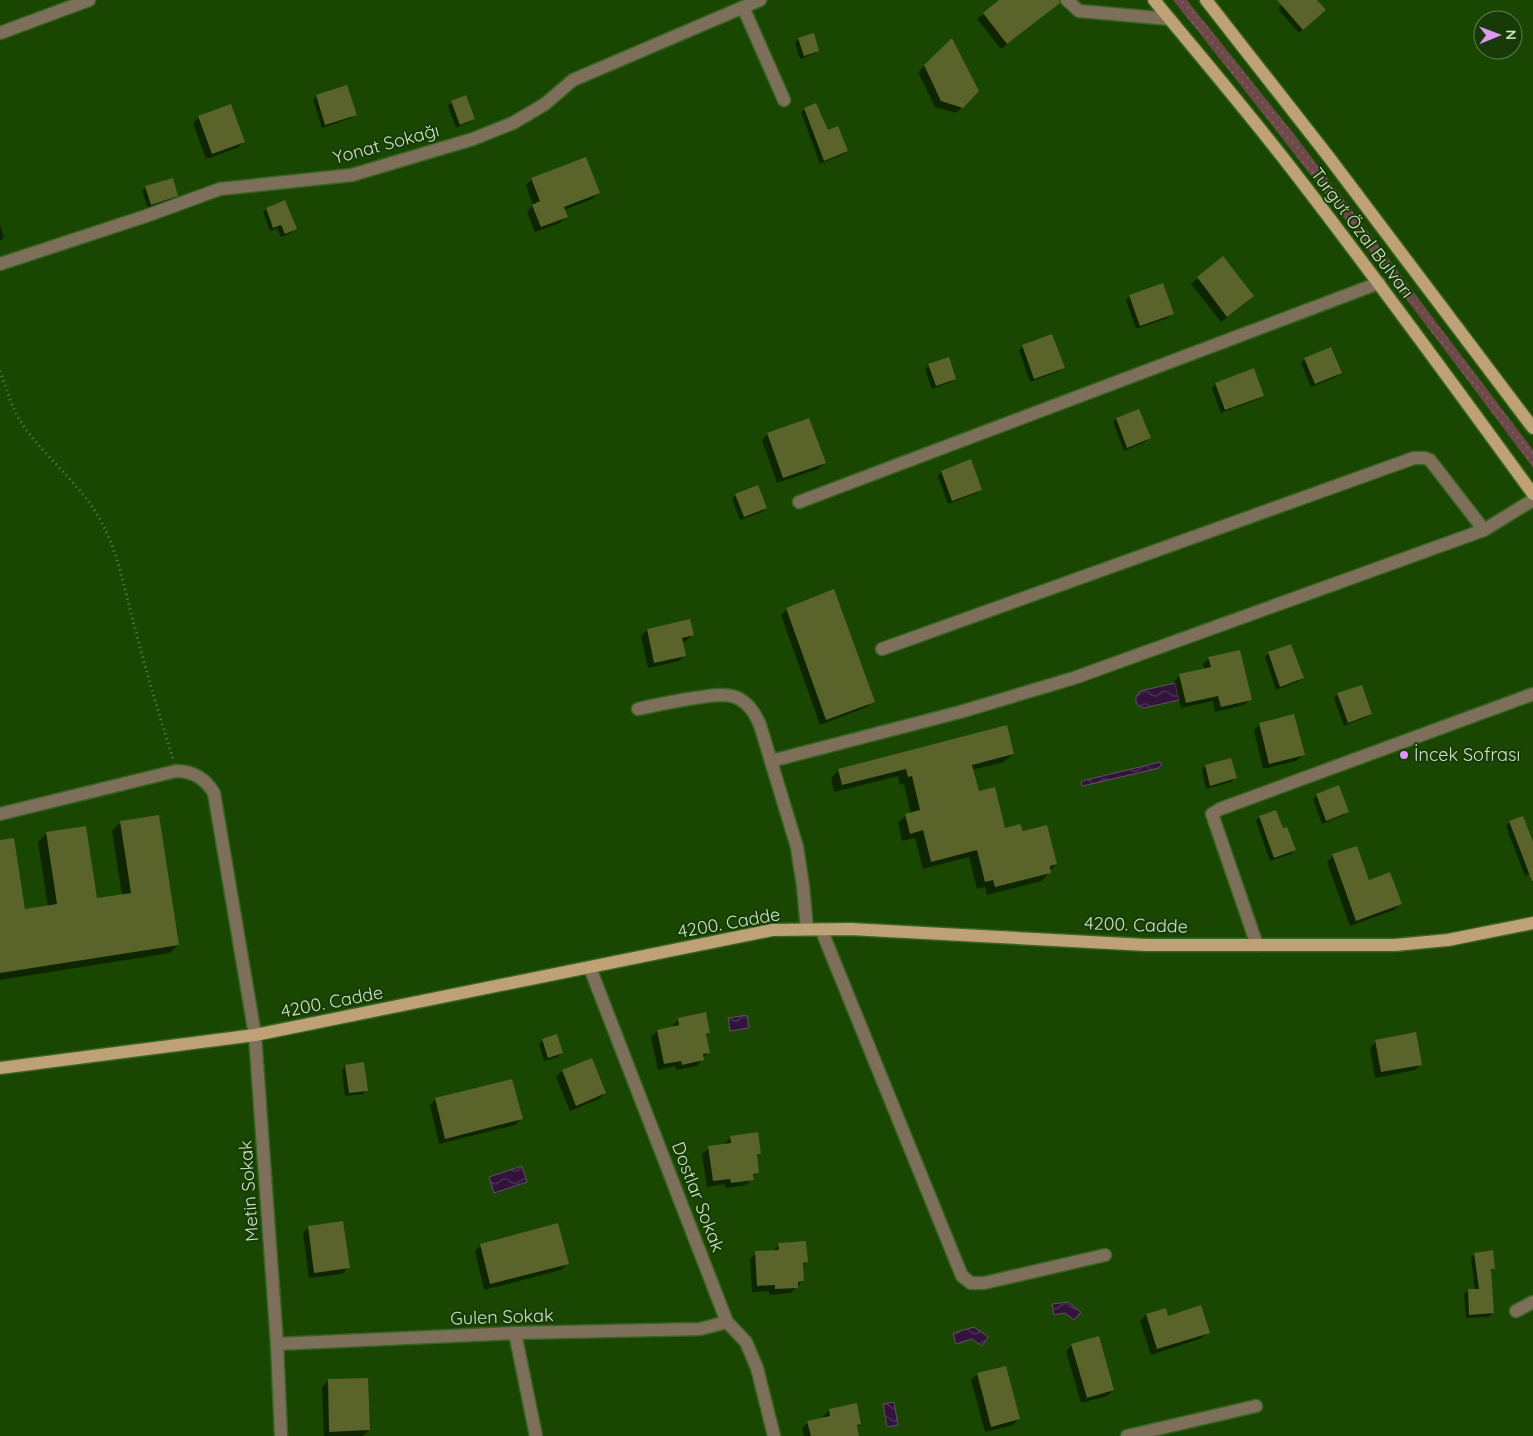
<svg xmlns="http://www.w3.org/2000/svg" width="1533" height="1436" font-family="Quicksand,sans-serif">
	<defs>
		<pattern id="grass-dots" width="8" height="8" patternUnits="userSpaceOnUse" patternTransform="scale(1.25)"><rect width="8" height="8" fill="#6d4949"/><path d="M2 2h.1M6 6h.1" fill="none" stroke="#806362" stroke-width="1.8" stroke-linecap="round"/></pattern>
		<pattern id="water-waves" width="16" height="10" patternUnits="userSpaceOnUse" patternTransform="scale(1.25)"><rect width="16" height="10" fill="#33133c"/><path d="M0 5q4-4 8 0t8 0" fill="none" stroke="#4f3557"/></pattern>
	</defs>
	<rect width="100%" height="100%" fill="#194701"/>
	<path fill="url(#grass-dots)" d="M 1173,0 L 1187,0 L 1294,134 L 1533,450 L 1533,468 C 1416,310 1296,154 1173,0 Z"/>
	<g fill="url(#water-waves)" stroke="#615264">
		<path d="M 1175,683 L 1179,700 L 1144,708 C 1138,707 1135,703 1136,697 L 1140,691 Z"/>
		<polygon points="1160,762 1162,763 1159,768 1083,786 1081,784 1082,781"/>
		<polygon points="747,1015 749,1028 730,1031 728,1018"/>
		<polygon points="522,1166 527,1182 494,1193 489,1177"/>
		<polygon points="1068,1302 1081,1312 1074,1320 1065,1313 1054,1315 1052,1304"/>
		<polygon points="974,1327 988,1337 982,1346 972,1339 956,1344 953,1333"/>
		<polygon points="894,1402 898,1425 887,1427 883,1404"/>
	</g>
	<g fill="#0007">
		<polygon points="1001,0 1058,0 1058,3 1001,49 977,19"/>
		<polygon points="1287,0 1315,0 1324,10 1299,33 1278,9"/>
		<polygon points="798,39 818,50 814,54 800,59 795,43"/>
		<polygon points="952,40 978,90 956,113 935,107 918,72"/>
		<polygon points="317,96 355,115 351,118 322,128 313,100"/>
		<polygon points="452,102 474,118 470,122 456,128 448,106"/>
		<polygon points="805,109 847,151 844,154 820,164 801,112"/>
		<polygon points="199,117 243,142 237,148 206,159 193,123"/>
		<polygon points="532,179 598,193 592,199 564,210 566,217 560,223 535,232 527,212 533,205 526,185"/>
		<polygon points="146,187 177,195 173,199 148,208 142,191"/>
		<polygon points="266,209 295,229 291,233 281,237 277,228 270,231 263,212"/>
		<polygon points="0,225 4,237 0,241"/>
		<polygon points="1223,258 1247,302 1221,322 1191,284"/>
		<polygon points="1130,296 1172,314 1168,318 1136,329 1126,300"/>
		<polygon points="1023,346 1063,367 1060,371 1030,382 1019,350"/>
		<polygon points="1305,359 1340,373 1336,377 1311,387 1301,363"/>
		<polygon points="929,365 955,378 951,382 932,389 925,369"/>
		<polygon points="1216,384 1263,396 1259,399 1221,413 1212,388"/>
		<polygon points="1116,419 1149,438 1145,442 1124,451 1113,422"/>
		<polygon points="768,434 824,463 818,469 777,483 762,440"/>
		<polygon points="941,472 981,490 977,493 948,504 938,476"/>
		<polygon points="736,495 766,508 762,512 740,520 732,499"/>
		<polygon points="787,609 873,701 867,707 820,725 781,615"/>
		<polygon points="647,630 692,635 686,641 682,642 685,655 679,661 648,668 641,636"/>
		<polygon points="1269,653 1302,678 1298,682 1276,690 1265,657"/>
		<polygon points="1209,658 1250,699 1244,705 1215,712 1213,701 1181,708 1174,681 1180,675 1204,669 1203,664"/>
		<polygon points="1338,694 1371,714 1367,717 1344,726 1334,698"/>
		<polygon points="1260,724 1303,754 1297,761 1263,769 1254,730"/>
		<polygon points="1013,754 1004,762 972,770 978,792 1004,829 1022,833 1056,864 1042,881 987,895 985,887 977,889 969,857 923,869 915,838 902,841 898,823 906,815 911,814 904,784 900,785 898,776 834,792 831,778 839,770"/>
		<polygon points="1205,766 1235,778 1231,782 1206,789 1202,770"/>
		<polygon points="1317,795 1348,812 1344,815 1322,824 1313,799"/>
		<polygon points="1276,811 1283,830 1294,850 1291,854 1270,861 1256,821 1259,817"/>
		<polygon points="1510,822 1533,846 1533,873 1525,876 1506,826"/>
		<polygon points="120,823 178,945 170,953 0,980 0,842 24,911 48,907 38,842 46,834 96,899 122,895 112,831"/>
		<polygon points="1333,856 1368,881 1400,904 1394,910 1350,926 1327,862"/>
		<polygon points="679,1019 709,1033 705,1037 708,1052 697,1066 676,1070 675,1066 658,1070 651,1037 657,1031 673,1028 673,1025"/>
		<polygon points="543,1040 561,1053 558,1057 544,1061 539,1044"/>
		<polygon points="1376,1042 1421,1064 1415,1070 1375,1078 1370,1048"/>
		<polygon points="592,1059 605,1093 599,1099 570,1111 556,1077 562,1071"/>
		<polygon points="345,1066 366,1090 363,1094 345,1096 342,1070"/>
		<polygon points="436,1099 521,1119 515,1125 439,1144 430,1105"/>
		<polygon points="731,1137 760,1153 756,1157 758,1172 746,1185 725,1188 725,1184 707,1187 702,1154 709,1148 725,1145 725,1143"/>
		<polygon points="309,1227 348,1268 342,1274 309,1278 303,1233"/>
		<polygon points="779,1244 807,1262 802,1266 803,1281 791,1293 770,1295 769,1291 752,1292 750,1259 756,1253 773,1252"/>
		<polygon points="481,1245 567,1264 561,1270 484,1290 475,1251"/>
		<polygon points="1474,1254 1494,1268 1490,1272 1493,1313 1489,1317 1466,1318 1464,1294 1468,1291 1475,1290 1471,1258"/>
		<polygon points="1165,1309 1167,1317 1208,1332 1202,1338 1151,1355 1140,1321 1146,1315"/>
		<polygon points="1072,1345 1113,1390 1107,1396 1081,1403 1066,1351"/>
		<polygon points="977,1374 1019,1418 1013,1425 985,1432 971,1380"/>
		<polygon points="328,1381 369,1429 363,1436 324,1436 322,1387"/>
		<polygon points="830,1410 860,1424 856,1428 858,1436 804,1436 802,1428 808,1422 824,1419 823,1416"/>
	</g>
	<g fill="#59632a">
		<polygon points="999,0 1059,0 1060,3 1007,44 983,13"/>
		<polygon points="1277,0 1317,0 1326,10 1303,30"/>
		<polygon points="814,33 819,51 804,56 798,38"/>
		<polygon points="952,38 979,91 963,108 941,101 924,65"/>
		<polygon points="347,85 357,115 325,125 316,95"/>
		<polygon points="466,95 475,119 460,125 451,101"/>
		<polygon points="816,103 828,130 838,126 848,151 824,161 804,108"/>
		<polygon points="231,104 245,142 212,154 198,116"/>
		<polygon points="586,157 600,193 564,207 568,217 541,227 532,205 540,201 531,178"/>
		<polygon points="173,178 178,196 151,205 145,186"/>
		<polygon points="285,200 297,229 285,234 281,225 273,228 266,208"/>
		<polygon points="1223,256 1254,296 1227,317 1197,277"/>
		<polygon points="1163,283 1174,314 1140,326 1129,295"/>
		<polygon points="1052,334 1065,368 1034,379 1022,345"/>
		<polygon points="1331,347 1342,373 1315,384 1304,358"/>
		<polygon points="949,357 956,379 936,386 928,364"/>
		<polygon points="1254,368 1264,396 1225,410 1215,383"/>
		<polygon points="1139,409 1151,438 1127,448 1116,418"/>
		<polygon points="809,418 826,463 783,478 767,433"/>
		<polygon points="971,459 982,490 952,501 941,471"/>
		<polygon points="758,485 767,508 744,517 735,494"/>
		<polygon points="834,589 875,702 826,720 786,608"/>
		<polygon points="690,619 694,635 682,638 686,656 654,663 647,629"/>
		<polygon points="1291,644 1304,678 1280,687 1268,652"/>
		<polygon points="1240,650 1252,700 1221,707 1218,696 1186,703 1179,674 1211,667 1208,657"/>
		<polygon points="1362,685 1372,714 1348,723 1337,693"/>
		<polygon points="1294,714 1305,755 1269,764 1259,723"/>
		<polygon points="1007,725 1014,754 972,765 979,791 995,787 1005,828 1020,824 1023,831 1047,825 1057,864 1050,866 1051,873 995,887 993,880 985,882 977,850 931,862 923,830 910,834 905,814 920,810 912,776 908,777 906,769 842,785 838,769"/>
		<polygon points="1231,758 1237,778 1210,786 1205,765"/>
		<polygon points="1339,785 1349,812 1326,821 1316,794"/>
		<polygon points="1276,810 1283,828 1287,827 1296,850 1274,858 1259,816"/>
		<polygon points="159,815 179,945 0,973 0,840 14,838 25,909 57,904 46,832 86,826 97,898 131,893 120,821"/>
		<polygon points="1523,816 1533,842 1533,881 1532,881 1509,821"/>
		<polygon points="1357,846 1369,880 1390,872 1402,904 1356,921 1332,854"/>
		<polygon points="706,1012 710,1033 706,1034 710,1053 703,1054 704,1060 682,1065 681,1061 664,1064 657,1030 679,1025 678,1018"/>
		<polygon points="1416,1032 1422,1065 1381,1072 1375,1040"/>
		<polygon points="557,1034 563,1053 548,1058 542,1039"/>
		<polygon points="592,1058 606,1093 576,1106 562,1070"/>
		<polygon points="364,1062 368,1091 349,1093 345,1065"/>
		<polygon points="512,1079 523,1119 445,1139 435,1098"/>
		<polygon points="758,1132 761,1154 757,1154 759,1173 753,1174 754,1180 731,1183 730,1179 713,1181 708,1146 731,1143 730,1136"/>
		<polygon points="343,1221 350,1268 314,1273 308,1226"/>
		<polygon points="558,1223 569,1264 490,1284 480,1244"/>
		<polygon points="806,1241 808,1262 803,1263 804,1281 798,1282 798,1288 775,1289 775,1285 757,1286 755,1251 779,1250 778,1243"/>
		<polygon points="1493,1250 1495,1269 1491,1269 1494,1313 1469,1315 1468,1289 1479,1289 1474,1253"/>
		<polygon points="1201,1305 1210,1333 1157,1349 1146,1314 1166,1308 1168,1316"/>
		<polygon points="1099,1336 1114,1390 1087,1398 1071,1344"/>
		<polygon points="1006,1366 1020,1419 991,1427 977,1373"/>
		<polygon points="368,1378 370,1430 329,1432 328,1379"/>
		<polygon points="857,1403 861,1424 857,1425 859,1436 811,1436 807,1421 830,1416 829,1409"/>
	</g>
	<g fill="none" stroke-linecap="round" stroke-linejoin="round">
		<g stroke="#396324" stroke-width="15">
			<g id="minor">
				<polyline points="1067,0 1079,11 1170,19"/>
				<polyline points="743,7 784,100"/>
				<polyline points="0,33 89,0"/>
				<polyline points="0,264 146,216 220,189 352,175 473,139 513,123 545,104 573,80 760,0"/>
				<polyline points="799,502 1379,283"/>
				<polyline points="882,649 1414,458 1425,458 1430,460 1484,530"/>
				<path d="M 638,709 C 655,705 671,702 688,699 C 722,694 744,687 760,725 L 797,847 L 803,886 L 807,929"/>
				<polyline points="771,761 960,712 1074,678 1484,530 1533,500"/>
				<path d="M 0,814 L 176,771 C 193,771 205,778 214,793 L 255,1035 L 277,1344 L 281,1436"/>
				<polyline points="821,929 962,1276 971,1283 984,1283 1105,1255"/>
				<polyline points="1257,945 1212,814 1220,809 1533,694"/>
				<polyline points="590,968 727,1322 746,1342 757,1368 774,1436"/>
				<polyline points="1516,1311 1533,1302"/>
				<polyline points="515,1333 536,1436"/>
				<polyline points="277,1344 515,1333 700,1329 727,1322"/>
				<polyline points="1127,1436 1256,1406"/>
			</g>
		</g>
		<g stroke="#396324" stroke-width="15">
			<g id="major">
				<path d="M 1154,0 C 1200,56 1247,111 1291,168 C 1374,275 1453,384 1533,494"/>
				<polyline points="1206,0 1328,156 1533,428"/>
				<polyline points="0,1068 255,1035 772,930 850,929 1146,945 1395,945 1448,940 1533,923"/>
			</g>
		</g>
		<path stroke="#5d834b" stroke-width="3" stroke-dasharray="1 4" stroke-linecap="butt" d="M 0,371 C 7,389 11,407 22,424 C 47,460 84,486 104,527 C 120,559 126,597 136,632 C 147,675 160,717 173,759"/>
		<use href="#minor" stroke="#7d6f59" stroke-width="12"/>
		<use href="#major" stroke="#bea175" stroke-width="12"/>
	</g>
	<circle fill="#de98f3" stroke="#173a08" stroke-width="2" cx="1404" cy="755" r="5"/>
	<g text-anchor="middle" stroke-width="4" stroke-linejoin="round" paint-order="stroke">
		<g font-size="18" fill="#cbe5c3" stroke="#173a08">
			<text transform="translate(386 144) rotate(-15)" y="6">Yonat Sokağı</text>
			<text transform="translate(1362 233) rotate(53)" y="6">Turgut Özal Bulvarı</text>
			<text transform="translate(729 923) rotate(-10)" y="6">4200. Cadde</text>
			<text transform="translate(1136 925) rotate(2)" y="6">4200. Cadde</text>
			<text transform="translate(332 1002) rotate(-11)" y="6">4200. Cadde</text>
			<text transform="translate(249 1191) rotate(-94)" y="6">Metin Sokak</text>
			<text transform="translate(698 1197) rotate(69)" y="6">Dostlar Sokak</text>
			<text transform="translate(502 1317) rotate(-2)" y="6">Gulen Sokak</text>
		</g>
		<g font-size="18" fill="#cbe5c3" stroke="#173a08" text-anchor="start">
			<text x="1414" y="761">İncek Sofrası</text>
		</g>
	</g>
	<g transform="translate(1498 35) rotate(89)"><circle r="24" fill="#173a08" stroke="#5f7e53"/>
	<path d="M0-4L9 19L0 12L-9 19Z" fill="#de98f3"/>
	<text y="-8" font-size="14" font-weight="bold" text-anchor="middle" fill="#cbe5c3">N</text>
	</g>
</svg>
